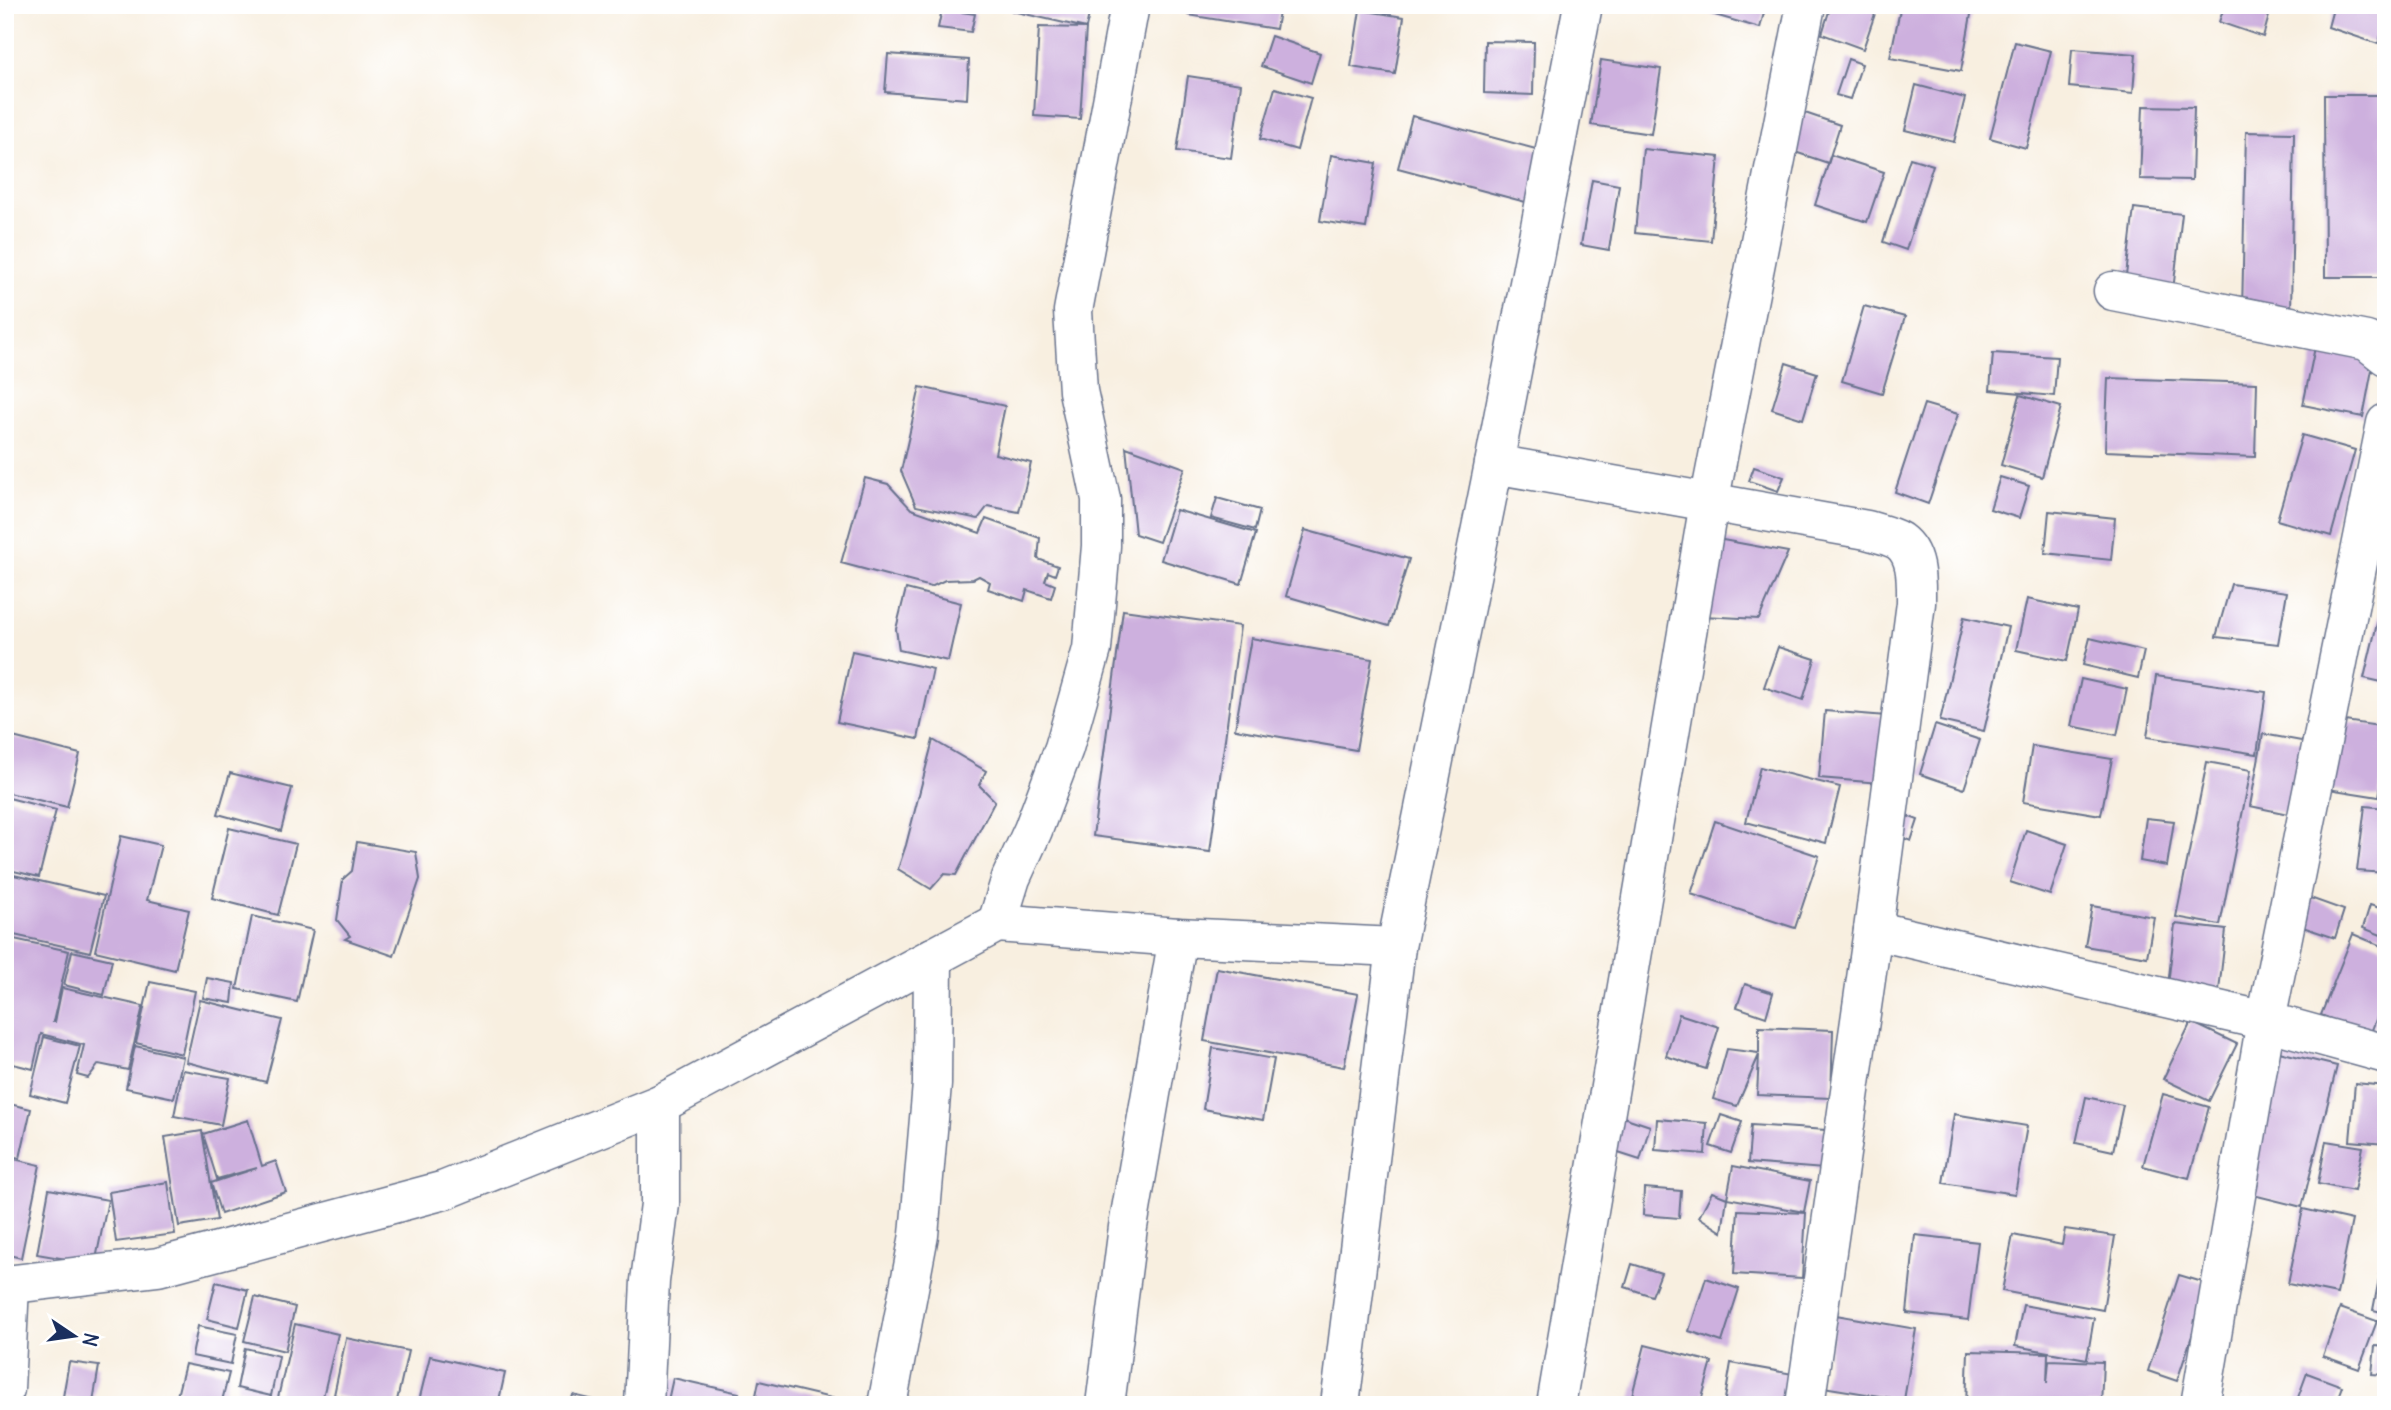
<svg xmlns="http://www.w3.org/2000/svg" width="2391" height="1410" font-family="Delius,sans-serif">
	<rect width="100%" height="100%" fill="#fff"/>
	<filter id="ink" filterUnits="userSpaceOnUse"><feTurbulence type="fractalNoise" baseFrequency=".0143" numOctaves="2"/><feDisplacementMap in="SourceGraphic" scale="14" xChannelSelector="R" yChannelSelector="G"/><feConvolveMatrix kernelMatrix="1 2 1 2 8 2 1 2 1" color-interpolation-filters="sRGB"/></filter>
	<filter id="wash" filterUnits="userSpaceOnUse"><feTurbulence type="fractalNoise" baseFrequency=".00686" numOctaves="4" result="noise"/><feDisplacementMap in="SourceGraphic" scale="28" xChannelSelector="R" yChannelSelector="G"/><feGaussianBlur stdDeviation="1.57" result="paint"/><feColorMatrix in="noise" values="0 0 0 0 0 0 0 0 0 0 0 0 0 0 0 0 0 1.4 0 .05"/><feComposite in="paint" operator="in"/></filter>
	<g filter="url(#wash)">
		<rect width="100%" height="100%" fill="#f8efe0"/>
		<g id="blocks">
			<g fill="#cdb0de">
				<polygon points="1013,5 1091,5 1086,28 1080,119 1034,116 1039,27 1086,28 1012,11"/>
				<polygon points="1190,5 1280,5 1276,29 1188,15"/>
				<polygon points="1703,5 1766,5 1760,28 1701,11"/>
				<polygon points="1831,5 1878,5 1863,49 1822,34"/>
				<polygon points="1901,5 1956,5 1972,9 1961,71 1890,58"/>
				<polygon points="2225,5 2272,5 2263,37 2219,22"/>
				<polygon points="2334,5 2386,5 2386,20 2378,44 2328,27"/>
				<polygon points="942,9 975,14 971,32 938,28"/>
				<polygon points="1360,10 1404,17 1395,74 1351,67"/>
				<polygon points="1271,36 1320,53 1311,83 1261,66"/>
				<polygon points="1485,41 1534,42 1533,95 1484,93"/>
				<polygon points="2015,42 2051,51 2026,148 1990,138"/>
				<polygon points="2072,49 2136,54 2133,93 2069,87"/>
				<polygon points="888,54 969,60 967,99 885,92"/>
				<polygon points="1848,59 1862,64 1850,99 1836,95"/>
				<polygon points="1601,60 1661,69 1651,134 1591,125"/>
				<polygon points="1188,76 1241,84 1231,158 1177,151"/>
				<polygon points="1916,85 1965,98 1954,142 1905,130"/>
				<polygon points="1275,88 1311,98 1297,150 1260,139"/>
				<polygon points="2324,95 2386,95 2386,277 2325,277"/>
				<polygon points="2143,106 2194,107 2192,180 2140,179"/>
				<polygon points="1802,112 1840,125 1828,163 1789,150"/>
				<polygon points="1412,116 1547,152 1533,204 1398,168"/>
				<polygon points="2246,132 2294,133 2291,313 2242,312"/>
				<polygon points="1643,149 1719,157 1711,241 1635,233"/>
				<polygon points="1331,155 1376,163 1366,228 1320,221"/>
				<polygon points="1831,155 1884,172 1867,222 1815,205"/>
				<polygon points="1910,158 1933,165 1906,250 1883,242"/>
				<polygon points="1592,180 1619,185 1609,250 1581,245"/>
				<polygon points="2134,208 2182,214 2172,299 2124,293"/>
				<polygon points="1864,306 1905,317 1882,393 1842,381"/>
				<polygon points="2315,347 2374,359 2363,417 2303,405"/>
				<polygon points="1993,353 2057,357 2054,396 1990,390"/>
				<polygon points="1786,363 1817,373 1803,419 1772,409"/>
				<polygon points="2108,378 2257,383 2255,457 2105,451"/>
				<polygon points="920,387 1005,406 995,454 1031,463 1019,512 988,506 978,519 916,506 901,471"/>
				<polygon points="2020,395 2061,407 2042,477 2001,465"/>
				<polygon points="1924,404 1958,414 1928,504 1895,492"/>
				<polygon points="2302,435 2355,450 2331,536 2277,520"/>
				<polygon points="1126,447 1185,468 1159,542 1135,534"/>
				<polygon points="1754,467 1784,477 1778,491 1749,481"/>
				<polygon points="2000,477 2029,486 2019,518 1990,509"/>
				<polygon points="865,478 888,484 911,509 980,533 986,519 1040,538 1038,559 1058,566 1055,575 1048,572 1045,581 1055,585 1051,598 1027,590 1024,601 988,589 990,582 979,576 973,579 945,580 931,587 841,563"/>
				<polygon points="1217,498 1260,510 1255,530 1211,518"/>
				<polygon points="1176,510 1256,533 1241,584 1161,560"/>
				<polygon points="2049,511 2115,518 2111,560 2045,553"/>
				<polygon points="1305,530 1409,559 1389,626 1286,596"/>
				<polygon points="1712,538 1788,552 1759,619 1703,616"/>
				<polygon points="2231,584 2287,592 2278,644 2216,637"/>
				<polygon points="906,589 961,603 948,661 899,650 896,629"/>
				<polygon points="2027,599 2078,610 2067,661 2016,650"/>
				<polygon points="2381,607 2386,608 2386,683 2364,678"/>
				<polygon points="1123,610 1240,626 1210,852 1093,836"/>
				<polygon points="1964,617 2008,627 1984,731 1940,721"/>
				<polygon points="1251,638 1372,659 1356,750 1235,729"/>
				<polygon points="2090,638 2144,651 2138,678 2083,665"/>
				<polygon points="1778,647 1815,659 1803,700 1764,687"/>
				<polygon points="852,651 933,669 918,739 837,722"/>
				<polygon points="2156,676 2266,692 2257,754 2147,737"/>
				<polygon points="2081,679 2127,689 2117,735 2071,726"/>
				<polygon points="1825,711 1886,716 1880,783 1819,778"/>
				<polygon points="2338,720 2386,727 2386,753 2379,797 2328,789"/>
				<polygon points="1935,725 1980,740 1964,789 1920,774"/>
				<polygon points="2263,734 2307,742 2293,815 2250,806"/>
				<polygon points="5,735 80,754 67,807 5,792"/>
				<polygon points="933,740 986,771 979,785 995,801 956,875 944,874 931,889 898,869 906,845"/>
				<polygon points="2032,746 2112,759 2101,815 2023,802"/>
				<polygon points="2207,762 2251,770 2220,925 2176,917"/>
				<polygon points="1760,767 1840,787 1826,843 1746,822"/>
				<polygon points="230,773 292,788 281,831 218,814"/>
				<polygon points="5,797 56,810 39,877 5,869"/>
				<polygon points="2365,806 2386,808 2386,873 2357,871"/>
				<polygon points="1907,816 1918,820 1911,841 1900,837"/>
				<polygon points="2146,818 2174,821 2167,866 2140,861"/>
				<polygon points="1715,821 1819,856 1795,928 1691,894"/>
				<polygon points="229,828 296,844 278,915 212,898"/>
				<polygon points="2026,830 2067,844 2050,895 2010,882"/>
				<polygon points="121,836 161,845 147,900 189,910 175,970 95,951"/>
				<polygon points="357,842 416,852 420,879 394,956 345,939 350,936 337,920 343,879 352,871"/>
				<polygon points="5,873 104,896 90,952 5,933"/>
				<polygon points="2299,894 2344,910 2335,938 2291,923"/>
				<polygon points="2370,905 2386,910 2386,937 2363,928"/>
				<polygon points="2092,906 2154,917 2147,957 2085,946"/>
				<polygon points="252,916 313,930 297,1002 237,989"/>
				<polygon points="2175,924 2226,930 2218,999 2167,994"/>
				<polygon points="2353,934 2386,948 2386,994 2370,1035 2321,1015"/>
				<polygon points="5,937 69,951 53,1022 55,1022 62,988 143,1006 128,1070 99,1064 88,1078 77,1075 84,1045 41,1034 33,1069 13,1064 5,1095"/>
				<polygon points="72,951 112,960 104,995 64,985"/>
				<polygon points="1217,968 1358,994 1344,1067 1204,1041"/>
				<polygon points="207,978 234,983 232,1003 203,998"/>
				<polygon points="150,982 195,991 182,1054 136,1043"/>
				<polygon points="1745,984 1773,993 1766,1017 1737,1007"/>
				<polygon points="200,1000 282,1020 266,1082 186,1062"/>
				<polygon points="1679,1014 1719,1027 1706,1069 1666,1056"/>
				<polygon points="2191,1022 2237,1044 2209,1101 2163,1079"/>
				<polygon points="1759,1027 1833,1030 1831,1098 1757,1095 1759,1055 1737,1106 1713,1099 1727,1049 1759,1053"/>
				<polygon points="44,1037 80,1046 65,1103 30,1094"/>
				<polygon points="135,1046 183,1057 174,1098 126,1088"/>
				<polygon points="1213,1048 1274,1059 1263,1120 1203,1109"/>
				<polygon points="2279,1052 2337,1066 2302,1207 2245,1193"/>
				<polygon points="183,1070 230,1078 221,1125 174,1116"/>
				<polygon points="2355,1083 2386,1086 2386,1144 2350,1141"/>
				<polygon points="2163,1094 2209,1107 2189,1178 2143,1166"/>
				<polygon points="2086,1097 2123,1105 2113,1151 2076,1143"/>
				<polygon points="5,1103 31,1109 20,1158 5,1155"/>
				<polygon points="1954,1114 2027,1126 2015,1194 1943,1183"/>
				<polygon points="1721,1115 1742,1122 1731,1153 1710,1146"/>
				<polygon points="1620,1116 1650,1126 1640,1160 1609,1150"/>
				<polygon points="1657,1119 1707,1123 1705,1154 1655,1150"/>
				<polygon points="248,1120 262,1166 276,1161 286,1192 221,1214 211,1183 257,1168 217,1179 203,1134"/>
				<polygon points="1751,1125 1826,1130 1824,1169 1748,1163"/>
				<polygon points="202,1131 217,1220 179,1226 165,1137"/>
				<polygon points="2326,1141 2363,1147 2354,1191 2318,1184"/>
				<polygon points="5,1157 40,1165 21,1258 5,1254"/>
				<polygon points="1733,1166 1810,1181 1804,1212 1727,1198"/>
				<polygon points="168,1182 175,1234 116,1242 109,1192"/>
				<polygon points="1644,1188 1681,1191 1679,1218 1643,1215"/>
				<polygon points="49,1189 108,1200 95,1264 37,1254"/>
				<polygon points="1712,1192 1727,1198 1722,1232 1699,1217"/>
				<polygon points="2303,1209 2352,1220 2337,1294 2288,1284"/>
				<polygon points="1738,1210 1806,1213 1802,1278 1734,1274"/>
				<polygon points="2065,1229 2115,1236 2103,1310 2002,1291 2013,1235 2062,1245"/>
				<polygon points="1915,1235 1978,1242 1968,1320 1907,1313"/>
				<polygon points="2383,1258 2386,1259 2386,1313 2373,1310"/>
				<polygon points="1632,1264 1661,1273 1652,1296 1625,1287"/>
				<polygon points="2179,1275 2209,1284 2177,1381 2148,1371"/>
				<polygon points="1706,1278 1739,1289 1722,1342 1689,1331"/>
				<polygon points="216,1282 248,1290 239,1327 207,1319"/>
				<polygon points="255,1297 295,1307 285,1351 244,1341"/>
				<polygon points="2023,1305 2094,1318 2087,1359 2015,1346"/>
				<polygon points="2340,1308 2377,1321 2359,1369 2323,1356"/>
				<polygon points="1836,1315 1916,1329 1904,1400 1823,1387"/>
				<polygon points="295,1324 338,1334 321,1405 290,1405 277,1402"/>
				<polygon points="198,1326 237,1334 231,1364 192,1356"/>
				<polygon points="346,1338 408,1351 396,1405 378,1405 334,1395"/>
				<polygon points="1645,1345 1712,1362 1700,1405 1639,1405 1630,1403"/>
				<polygon points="2375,1346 2386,1347 2386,1375 2372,1374"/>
				<polygon points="245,1348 279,1356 271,1396 237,1388"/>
				<polygon points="1968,1351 2048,1353 2047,1383 2049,1360 2103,1362 2101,1405 1966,1405"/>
				<polygon points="430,1356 505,1373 498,1405 418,1405"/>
				<polygon points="69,1362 99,1366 93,1402 63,1397"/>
				<polygon points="1731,1363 1793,1374 1788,1405 1724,1405"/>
				<polygon points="185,1364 229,1373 221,1405 197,1405 176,1400"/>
				<polygon points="2307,1373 2342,1386 2335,1405 2296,1403"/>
				<polygon points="673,1378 739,1393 736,1405 667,1405"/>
				<polygon points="759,1381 857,1404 856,1405 754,1405"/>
				<polygon points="573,1395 611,1404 611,1405 570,1405"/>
			</g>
		</g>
	</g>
	<g filter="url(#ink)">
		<use href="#blocks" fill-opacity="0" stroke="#68728c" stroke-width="2"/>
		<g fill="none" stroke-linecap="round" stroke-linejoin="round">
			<g stroke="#68728c" stroke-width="41">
				<g id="street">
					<polyline points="2113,291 2367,341 2386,356"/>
					<path d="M 1494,464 L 1867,530 C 1877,533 1891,536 1899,541 C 1918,555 1916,582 1916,603 L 1873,930 L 1805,1405"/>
					<polyline points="997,923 1011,878 1033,830 1064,748 1092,649 1101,546 1101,499 1078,391 1073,311 1130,5"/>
					<polyline points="1873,930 2266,1021 2386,1054"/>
					<polyline points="5,1285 158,1267 445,1190 660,1104 997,923 1178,937 1396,947"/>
					<polyline points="5,1389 10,1285"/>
					<polyline points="644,1405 650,1281 660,1204 660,1104"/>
					<polyline points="887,1405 919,1235 932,1084 933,957"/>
					<polyline points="1105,1405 1128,1227 1178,937"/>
					<polyline points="1340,1405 1396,947 1494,464 1583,5"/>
					<polyline points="1556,1405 1709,503 1806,5"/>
					<polyline points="2200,1405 2266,1021 2386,423"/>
				</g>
			</g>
			<use href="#street" stroke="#fff" stroke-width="38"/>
		</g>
	</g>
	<rect width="2391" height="1410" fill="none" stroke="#fff" stroke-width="28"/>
	<g transform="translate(74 1336) rotate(103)" stroke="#ffffff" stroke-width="5" paint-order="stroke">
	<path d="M0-5L12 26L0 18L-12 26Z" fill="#1b2f5e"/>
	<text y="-10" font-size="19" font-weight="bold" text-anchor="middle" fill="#1b2f5e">N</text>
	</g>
</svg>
